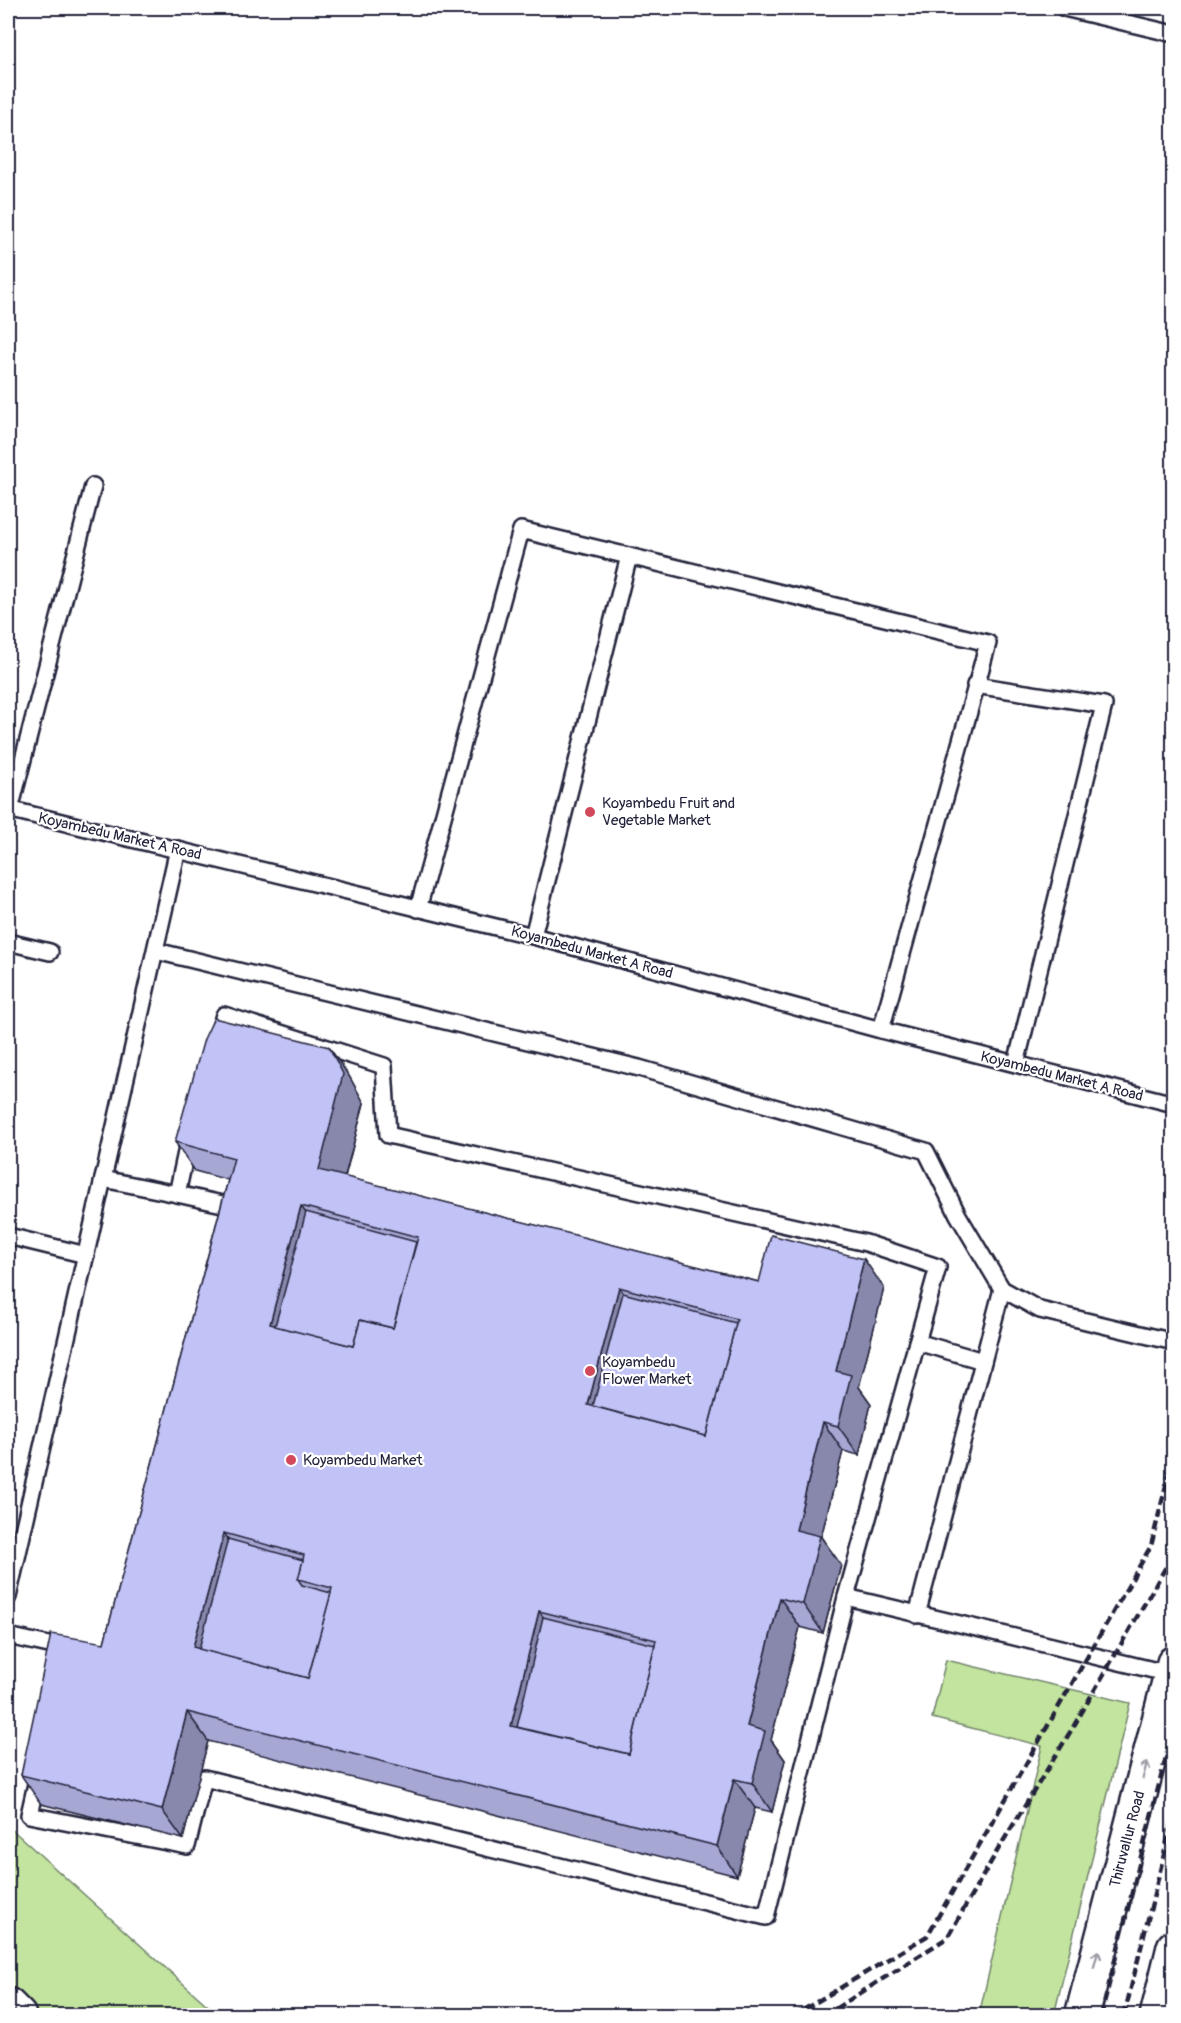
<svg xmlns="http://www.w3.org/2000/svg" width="1181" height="2023" font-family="Pangolin,sans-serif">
	<rect width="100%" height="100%" fill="#fff"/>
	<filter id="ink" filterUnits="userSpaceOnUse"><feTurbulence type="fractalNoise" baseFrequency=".0167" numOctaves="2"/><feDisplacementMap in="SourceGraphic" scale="12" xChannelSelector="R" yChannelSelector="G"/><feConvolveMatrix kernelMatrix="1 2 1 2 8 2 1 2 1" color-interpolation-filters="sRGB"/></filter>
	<g filter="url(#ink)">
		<g fill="#c2e49e" stroke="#72836c" stroke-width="1.5">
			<polygon points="946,1660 1130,1703 1054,2015 979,2015 1042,1746 932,1718"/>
			<polygon points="8,1826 218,2015 8,2015"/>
		</g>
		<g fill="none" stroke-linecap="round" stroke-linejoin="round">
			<g stroke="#22223b" stroke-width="20">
				<g id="lane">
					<polyline points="1064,8 1174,34"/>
					<polyline points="975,685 1104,705 1016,1064"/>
					<polyline points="8,809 533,936 881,1030 1174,1104"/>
					<polyline points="10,810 93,486"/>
					<polyline points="418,909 521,530 988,643 881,1030"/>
					<polyline points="533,936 629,556"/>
					<polyline points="8,942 50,952"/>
					<polyline points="156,951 639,1068 926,1151 958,1215 1002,1289 1040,1310 1174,1342"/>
					<polyline points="189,1138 177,1194 236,1207 234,1213"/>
					<polyline points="103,1179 177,1194"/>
					<polyline points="8,1236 86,1255"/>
					<polyline points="917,1342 983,1361"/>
					<polyline points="8,1597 178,849"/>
					<polyline points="846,1597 1170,1674"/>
					<polyline points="917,1615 1002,1289"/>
					<polyline points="8,1636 67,1649"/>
					<polyline points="38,1775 29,1815 187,1846 204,1778 766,1917 846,1597 938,1267 866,1243 388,1135 384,1066 224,1015 217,1037"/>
				</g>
			</g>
			<g stroke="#22223b" stroke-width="38">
				<g id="secondary">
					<polyline points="8,2005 19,2016"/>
					<polyline points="1082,2016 1174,1663"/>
					<polyline points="1157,2016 1174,1947"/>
				</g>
			</g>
			<use href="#lane" stroke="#fff" stroke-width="15"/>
			<use href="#secondary" stroke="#fff" stroke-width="33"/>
			<g stroke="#22223b" stroke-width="4.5" stroke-dasharray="9 4.5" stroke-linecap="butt">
				<polyline points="8,2011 31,2016"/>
				<polyline points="793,2016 927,1936 1151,1546 1174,1453"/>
				<polyline points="824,2016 947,1938 999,1848 1072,1729 1174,1553"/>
				<polyline points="1101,2016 1174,1725"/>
				<polyline points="1124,2016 1174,1814"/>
			</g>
		</g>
		<polygon fill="#a6a7d3" stroke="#22223b" stroke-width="1.5" points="349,1076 364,1103 345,1177 759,1282 884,1288 859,1387 871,1404 859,1455 843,1451 821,1537 841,1565 823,1633 800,1627 771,1740 785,1760 772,1812 755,1808 737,1876 208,1741 183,1839 41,1804 21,1775 104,1643 228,1180 195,1171 175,1142"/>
		<g fill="#8788ac" stroke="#22223b" stroke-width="1.5">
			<polygon points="329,1047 349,1076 364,1103 339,1199 319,1170"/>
			<polygon points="301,1206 321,1235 294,1336 270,1324"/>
			<polygon points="864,1259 884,1288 859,1387 871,1404 859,1455 838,1426 836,1371"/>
			<polygon points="619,1287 639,1316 613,1416 588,1405"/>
			<polygon points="823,1422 843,1451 821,1537 841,1565 823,1633 803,1604 796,1530"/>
			<polygon points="224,1533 244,1562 218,1659 193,1647"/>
			<polygon points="780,1598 800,1627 771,1740 785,1760 772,1812 752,1783 747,1726"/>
			<polygon points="539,1611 559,1640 536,1737 511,1726"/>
			<polygon points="187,1712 208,1741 183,1839 162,1810"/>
			<polygon points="734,1779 755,1808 737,1876 717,1846"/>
		</g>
		<g fill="#c1c2f5" stroke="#22223b" stroke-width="1.5" fill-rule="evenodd">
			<path d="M 214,1018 L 329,1047 L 343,1074 L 319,1170 L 759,1282 L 771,1235 L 864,1259 L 836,1371 L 851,1375 L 838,1426 L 823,1422 L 796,1530 L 820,1536 L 803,1604 L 780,1598 L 747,1726 L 765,1731 L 752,1783 L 734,1779 L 717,1846 L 187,1712 L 162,1810 L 21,1775 L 51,1634 L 104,1643 L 234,1158 L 175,1142 L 204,1039 ZM 301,1206 L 418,1237 L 393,1328 L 360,1320 L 353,1346 L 270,1324 ZM 619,1287 L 737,1319 L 706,1436 L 588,1405 ZM 224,1533 L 304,1555 L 298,1579 L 332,1588 L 308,1678 L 193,1647 ZM 539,1611 L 656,1640 L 629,1754 L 511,1726 Z"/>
			<polygon points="306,1212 416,1242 393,1328 360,1320 353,1346 275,1326"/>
			<polygon points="623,1293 736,1323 706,1436 593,1406"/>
			<polygon points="228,1539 303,1560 298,1579 302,1585 331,1593 308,1678 199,1649"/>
			<polygon points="543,1617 655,1645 629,1754 517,1727"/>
		</g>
		<defs><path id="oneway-shaft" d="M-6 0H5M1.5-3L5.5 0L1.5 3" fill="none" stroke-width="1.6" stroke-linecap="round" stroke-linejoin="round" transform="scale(1.5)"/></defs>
		<g stroke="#9c9ca7">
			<use href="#oneway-shaft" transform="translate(1145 1770) rotate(-75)"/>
			<use href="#oneway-shaft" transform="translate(1096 1959) rotate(-75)"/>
		</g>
	</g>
	<g fill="#d1495b" stroke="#fff" stroke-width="2">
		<circle cx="590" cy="812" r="6"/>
		<circle cx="590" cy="1371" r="6"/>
		<circle cx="291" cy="1460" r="6"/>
	</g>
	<g text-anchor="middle" stroke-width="4.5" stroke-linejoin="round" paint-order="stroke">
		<g font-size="15" fill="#22223b" stroke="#fff" text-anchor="start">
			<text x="602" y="808">Koyambedu Fruit and<tspan x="602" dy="17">Vegetable Market</tspan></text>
			<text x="602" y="1367">Koyambedu<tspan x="602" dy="17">Flower Market</tspan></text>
			<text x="303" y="1465">Koyambedu Market</text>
		</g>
		<g font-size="15" fill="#22223b" stroke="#fff">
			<text transform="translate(120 836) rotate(13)" y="5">Koyambedu Market A Road</text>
			<text transform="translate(592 952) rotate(15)" y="5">Koyambedu Market A Road</text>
			<text transform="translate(1062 1076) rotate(14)" y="5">Koyambedu Market A Road</text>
			<text transform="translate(1127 1839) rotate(-75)" y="5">Thiruvallur Road</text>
		</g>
	</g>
	<rect width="1181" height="2023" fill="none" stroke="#fff" stroke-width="30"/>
	<rect x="15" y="15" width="1151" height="1993" fill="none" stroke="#22223b" stroke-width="2" filter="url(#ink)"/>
</svg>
